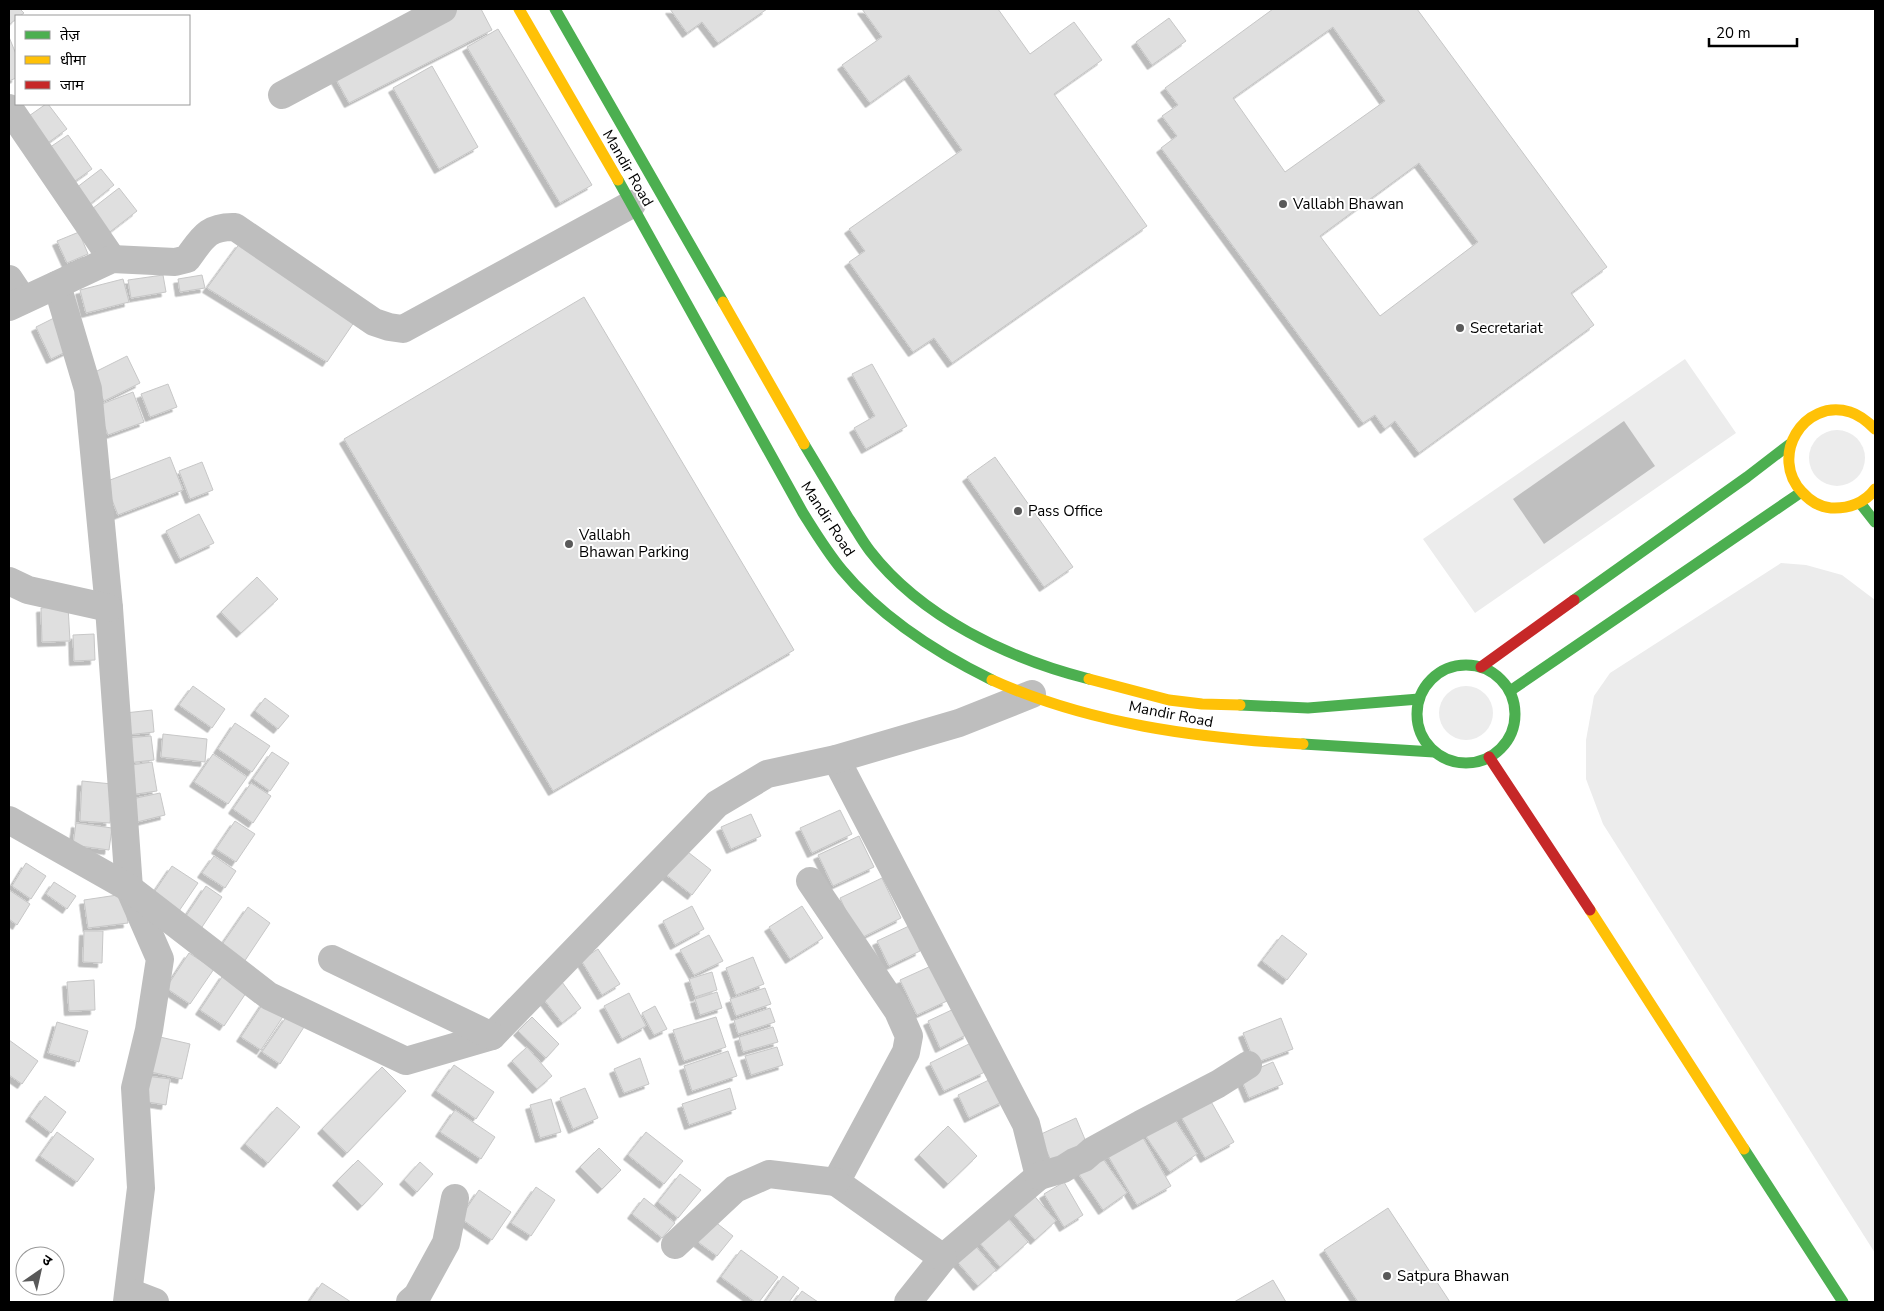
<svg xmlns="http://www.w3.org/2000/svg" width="1884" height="1311" font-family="'Nunito Sans','Noto Sans Devanagari',sans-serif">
	<defs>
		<filter id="shadow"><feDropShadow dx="-4.5" dy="4.5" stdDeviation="0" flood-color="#0004"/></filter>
	</defs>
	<rect width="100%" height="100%" fill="#fff"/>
	<g fill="#ececec">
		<polygon points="1685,359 1736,433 1475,613 1423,539"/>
		<circle cx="1837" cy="458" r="28"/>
		<polygon points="1781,563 1806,565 1842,575 1875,600 1875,1253 1603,824 1586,779 1586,740 1594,696 1610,673"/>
		<circle cx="1466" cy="713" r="27"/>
	</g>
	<polygon fill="#bfbfbf" points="1624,421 1655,466 1544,544 1513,499"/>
	<g fill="#dfdfdf" stroke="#c7c7c7" fill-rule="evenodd" filter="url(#shadow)">
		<polygon points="9,9 20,9 24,13 20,16 16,16 16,19 9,25"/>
		<polygon points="449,9 481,9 492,30 349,103 331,70"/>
		<polygon points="670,9 767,9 718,43 702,22 687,33"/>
		<polygon points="862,9 998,9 1030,54 1074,22 1102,60 1054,94 1147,226 952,363 934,338 913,352 849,262 865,251 849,229 962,150 909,75 870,103 842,65 882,37"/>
		<path d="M 1273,9 L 1417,9 L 1607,267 L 1571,293 L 1594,325 L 1419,453 L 1395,421 L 1385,429 L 1375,415 L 1363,423 L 1161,148 L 1177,136 L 1162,116 L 1178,105 L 1165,88 ZM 1333,27 L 1385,101 L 1285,172 L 1233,98 ZM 1419,163 L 1478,242 L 1380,316 L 1320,236 Z"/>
		<polygon points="1169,18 1186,41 1152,65 1136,42"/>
		<polygon points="498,29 592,185 560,203 467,47"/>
		<polygon points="9,37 16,54 16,78 9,81"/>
		<polygon points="432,66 478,147 439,169 393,88"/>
		<polygon points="46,104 48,104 67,129 45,145 26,118"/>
		<polygon points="68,135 92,169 68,186 43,152"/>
		<polygon points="101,169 114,185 85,208 72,191"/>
		<polygon points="119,188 137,211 106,235 88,212"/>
		<polygon points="79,232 88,254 67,263 57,241"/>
		<polygon points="240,243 359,315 327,362 207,288"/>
		<polygon points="163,275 166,292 131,298 128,280"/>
		<polygon points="202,275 205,288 180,292 178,279"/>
		<polygon points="123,279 129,302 86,313 80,290"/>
		<polygon points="584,297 794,650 553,791 344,439"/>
		<polygon points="54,318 70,350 51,359 36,327"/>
		<polygon points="127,356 140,383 104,401 91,374"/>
		<polygon points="872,364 907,426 866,449 854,428 875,416 852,374"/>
		<polygon points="168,384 177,407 150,417 141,394"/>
		<polygon points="133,392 144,422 108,435 97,406"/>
		<polygon points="170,457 183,490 118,515 105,482"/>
		<polygon points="995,457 1073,567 1044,587 967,477"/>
		<polygon points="202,462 213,490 190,499 179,471"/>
		<polygon points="199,514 214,543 180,559 166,531"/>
		<polygon points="257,577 278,599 241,633 221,612"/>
		<polygon points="68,606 70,641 42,642 41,608"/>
		<polygon points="94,634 95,660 74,661 73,635"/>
		<polygon points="193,686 225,709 212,728 179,705"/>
		<polygon points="265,698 289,716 278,729 255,711"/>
		<polygon points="152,710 154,732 127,735 125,713"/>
		<polygon points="235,723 270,746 252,772 218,749"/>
		<polygon points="163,734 207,739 205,762 161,757"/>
		<polygon points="151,736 154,760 127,763 125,738"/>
		<polygon points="272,752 289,763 270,791 253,779"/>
		<polygon points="213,754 247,777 228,804 194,782"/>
		<polygon points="152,762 157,791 130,795 125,766"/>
		<polygon points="82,781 112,784 110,823 80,821"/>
		<polygon points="251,783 271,796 253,823 233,809"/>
		<polygon points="160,793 165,815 137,822 132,799"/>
		<polygon points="840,810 852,834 812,853 800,828"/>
		<polygon points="751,814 761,836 731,849 721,827"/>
		<polygon points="235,821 255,834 236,862 216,849"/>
		<polygon points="76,823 112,828 109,850 73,845"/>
		<polygon points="859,836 874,867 833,886 818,855"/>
		<polygon points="684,849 711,870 692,895 665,874"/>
		<polygon points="214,856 236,871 225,888 202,873"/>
		<polygon points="26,863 46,876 31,899 12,886"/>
		<polygon points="172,866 198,883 177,914 151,897"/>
		<polygon points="882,878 901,918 859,939 840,898"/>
		<polygon points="54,882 76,896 67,909 46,894"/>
		<polygon points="206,886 222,897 198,933 182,922"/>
		<polygon points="9,890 30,904 17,925 9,919"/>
		<polygon points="124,894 128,923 88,928 84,900"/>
		<polygon points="692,906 704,929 675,945 663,921"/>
		<polygon points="802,906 823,938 790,959 769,927"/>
		<polygon points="248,907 270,923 244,962 221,946"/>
		<polygon points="909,926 920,951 889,966 877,941"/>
		<polygon points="84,931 103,931 102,963 83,962"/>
		<polygon points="709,935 723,961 694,975 680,950"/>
		<polygon points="1282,935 1307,954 1287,980 1262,961"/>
		<polygon points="598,949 620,984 602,995 581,960"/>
		<polygon points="189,953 214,969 190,1004 166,988"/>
		<polygon points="753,957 764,984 736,995 726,968"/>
		<polygon points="931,966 947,1001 917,1015 900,980"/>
		<polygon points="712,972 717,990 695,997 689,979"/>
		<polygon points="224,974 248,990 224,1026 200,1010"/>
		<polygon points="94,980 95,1010 69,1011 67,982"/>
		<polygon points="562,982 581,1008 562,1023 542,997"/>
		<polygon points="765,988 771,1004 736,1016 730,999"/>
		<polygon points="717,992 722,1008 700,1015 695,999"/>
		<polygon points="629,993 646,1026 622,1039 604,1006"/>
		<polygon points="264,1002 284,1015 261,1050 241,1037"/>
		<polygon points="655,1006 667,1029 654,1035 642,1013"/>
		<polygon points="770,1008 775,1022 738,1034 734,1020"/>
		<polygon points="956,1008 968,1034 940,1048 928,1021"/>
		<polygon points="287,1016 304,1027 280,1064 262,1052"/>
		<polygon points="532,1017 559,1044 546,1058 518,1031"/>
		<polygon points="716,1017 726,1047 684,1061 673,1030"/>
		<polygon points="1281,1018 1293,1049 1255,1063 1243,1033"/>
		<polygon points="57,1022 88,1031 79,1062 48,1053"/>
		<polygon points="773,1027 778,1042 743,1052 739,1037"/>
		<polygon points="160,1037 190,1044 182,1079 151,1072"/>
		<polygon points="9,1040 38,1061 22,1084 9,1075"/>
		<polygon points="971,1043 985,1072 944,1091 930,1063"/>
		<polygon points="527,1047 552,1076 537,1089 512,1061"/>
		<polygon points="777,1047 783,1065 751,1075 745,1056"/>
		<polygon points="728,1051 737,1076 692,1091 684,1066"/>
		<polygon points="640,1058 649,1084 624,1093 614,1069"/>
		<polygon points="1273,1062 1283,1084 1249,1098 1240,1076"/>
		<polygon points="454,1065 494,1092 476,1119 436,1091"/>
		<polygon points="382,1067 406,1091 347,1153 322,1129"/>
		<polygon points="146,1076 170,1079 166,1105 142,1101"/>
		<polygon points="993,1078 1004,1101 969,1118 958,1095"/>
		<polygon points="585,1088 598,1118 573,1129 560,1098"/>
		<polygon points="730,1088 736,1109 689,1125 682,1104"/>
		<polygon points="45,1096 66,1112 51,1133 30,1117"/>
		<polygon points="1209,1098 1234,1142 1205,1158 1180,1115"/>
		<polygon points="551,1099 561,1132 540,1138 530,1105"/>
		<polygon points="277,1107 300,1127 268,1163 245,1144"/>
		<polygon points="455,1110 495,1137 481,1159 440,1132"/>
		<polygon points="1173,1117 1197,1154 1170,1172 1145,1135"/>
		<polygon points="1076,1118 1089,1149 1053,1165 1039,1135"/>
		<polygon points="948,1126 977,1156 948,1184 919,1155"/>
		<polygon points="57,1132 94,1159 77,1182 40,1156"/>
		<polygon points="646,1132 683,1161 664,1184 628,1155"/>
		<polygon points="1142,1136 1171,1186 1137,1205 1108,1156"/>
		<polygon points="599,1148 621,1170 602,1189 580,1167"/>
		<polygon points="1101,1156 1127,1193 1103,1210 1078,1173"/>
		<polygon points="358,1160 383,1184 362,1206 337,1181"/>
		<polygon points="420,1162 433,1174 417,1192 404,1180"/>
		<polygon points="680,1174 701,1190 678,1218 658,1202"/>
		<polygon points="1064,1182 1083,1215 1064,1227 1044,1194"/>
		<polygon points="536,1187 555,1200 531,1236 511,1223"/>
		<polygon points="479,1190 511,1212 492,1240 460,1218"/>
		<polygon points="1030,1191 1056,1221 1035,1240 1009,1209"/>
		<polygon points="644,1198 675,1223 662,1238 632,1214"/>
		<polygon points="1388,1208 1450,1302 1358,1302 1324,1250"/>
		<polygon points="1001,1211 1028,1242 1000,1267 973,1235"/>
		<polygon points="714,1221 733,1236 717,1256 698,1242"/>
		<polygon points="973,1243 996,1270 978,1286 954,1258"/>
		<polygon points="741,1250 778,1277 759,1302 755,1302 721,1277"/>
		<polygon points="783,1276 799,1288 789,1302 765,1302"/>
		<polygon points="1273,1280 1286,1302 1234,1302"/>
		<polygon points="322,1283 351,1302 309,1302"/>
		<polygon points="802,1291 818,1302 794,1302"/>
	</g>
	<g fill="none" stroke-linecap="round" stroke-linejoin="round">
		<g stroke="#bebebe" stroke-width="28">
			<polyline points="282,95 443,9"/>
			<polyline points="9,108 112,259"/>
			<polyline points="9,279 23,300"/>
			<polyline points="57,285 88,389 109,608 129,888 160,959 149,1030 135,1088 141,1188 127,1302"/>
			<path d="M 9,307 L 112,259 L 175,262 L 187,259 C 202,239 207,226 235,227 L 374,322 L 389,327 L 403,329 L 632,204"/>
			<polyline points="9,581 28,590 109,608"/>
			<polyline points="836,759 1026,1124 1039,1176 943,1258 908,1302"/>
			<polyline points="9,820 129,888 269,996 406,1061 492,1036 717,804 767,774 836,759 959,723 1032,694"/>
			<polyline points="810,881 898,1011 909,1036 906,1052 836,1182 943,1258"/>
			<polyline points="332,959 492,1036"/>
			<polyline points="1039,1176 1063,1169 1074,1162 1084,1158 1092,1151 1141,1124 1218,1084 1248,1065"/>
			<polyline points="675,1245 735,1189 769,1174 836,1182"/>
			<polyline points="129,1292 155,1302"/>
			<polyline points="410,1302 417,1296 446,1243 455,1198"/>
		</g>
		<g stroke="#4caf50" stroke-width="11">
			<polyline points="555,9 723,302"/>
			<path d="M 618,180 L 803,513 C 815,532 827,552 842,570 C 881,617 937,653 992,680"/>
			<path d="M 804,444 C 819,469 834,494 849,519 C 856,529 862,541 870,551 C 921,617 1009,659 1089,679"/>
			<polyline points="1860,503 1875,522"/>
			<polyline points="1574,600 1747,477 1790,444"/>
			<circle cx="1466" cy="714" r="49"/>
			<polyline points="1510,691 1800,493"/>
			<polyline points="1240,705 1308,708 1419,699"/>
			<polyline points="1303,744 1434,752"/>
			<polyline points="1744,1149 1843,1302"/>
		</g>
		<g stroke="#ffc107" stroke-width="11">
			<polyline points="519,9 618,180"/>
			<polyline points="723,302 804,444"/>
			<path d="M 1875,429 C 1868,422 1860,415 1850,412 C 1803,398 1769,457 1802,492 C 1810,501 1819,507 1831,508 C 1848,509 1865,503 1875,489"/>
			<polyline points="1089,679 1169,700 1202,704 1240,705"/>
			<path d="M 992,680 C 1089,724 1197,738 1303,744"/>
			<polyline points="1590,910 1744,1149"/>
		</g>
		<g stroke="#c62828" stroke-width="11">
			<polyline points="1481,667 1574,600"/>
			<polyline points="1489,757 1590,910"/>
		</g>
	</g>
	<g fill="#595959" stroke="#fff" stroke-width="2">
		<circle cx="1283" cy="204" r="5"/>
		<circle cx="1460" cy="328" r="5"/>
		<circle cx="1018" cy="511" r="5"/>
		<circle cx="569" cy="544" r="5"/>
		<circle cx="1387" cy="1276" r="5"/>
	</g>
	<g text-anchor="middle" stroke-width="4" stroke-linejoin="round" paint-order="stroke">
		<g font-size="15" fill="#000" stroke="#fff">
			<text transform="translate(628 168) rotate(60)" y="5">Mandir Road</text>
			<text transform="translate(828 519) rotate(57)" y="5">Mandir Road</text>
			<text transform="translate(1171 714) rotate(11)" y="5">Mandir Road</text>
		</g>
		<g font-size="15" fill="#000" stroke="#fff" text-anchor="start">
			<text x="1293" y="209">Vallabh Bhawan</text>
			<text x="1470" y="333">Secretariat</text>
			<text x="1028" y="516">Pass Office</text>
			<text x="579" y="540">Vallabh<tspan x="579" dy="17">Bhawan Parking</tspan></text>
			<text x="1397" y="1281">Satpura Bhawan</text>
		</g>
	</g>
	<rect width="1884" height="1311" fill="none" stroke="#000000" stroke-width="20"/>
	<rect x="15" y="15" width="175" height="90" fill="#ffffff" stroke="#999999"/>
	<rect x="25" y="31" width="25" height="8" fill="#4caf50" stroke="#999999"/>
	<text x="60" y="40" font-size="15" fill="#000000">तेज़</text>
	<rect x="25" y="56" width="25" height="8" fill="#ffc107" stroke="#999999"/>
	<text x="60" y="65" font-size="15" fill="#000000">धीमा</text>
	<rect x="25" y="81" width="25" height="8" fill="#c62828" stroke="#999999"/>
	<text x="60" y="90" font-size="15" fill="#000000">जाम</text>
	<g transform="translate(40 1271) rotate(34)"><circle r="24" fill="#ffffff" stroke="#999999"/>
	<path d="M0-4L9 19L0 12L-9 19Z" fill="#595959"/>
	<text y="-8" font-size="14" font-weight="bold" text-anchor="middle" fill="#000000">उ</text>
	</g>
	<path d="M1709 38v8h88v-8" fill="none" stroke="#000000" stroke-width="2.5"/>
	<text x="1716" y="38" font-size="15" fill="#000000" stroke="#ffffff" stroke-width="4" paint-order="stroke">20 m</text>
</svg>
